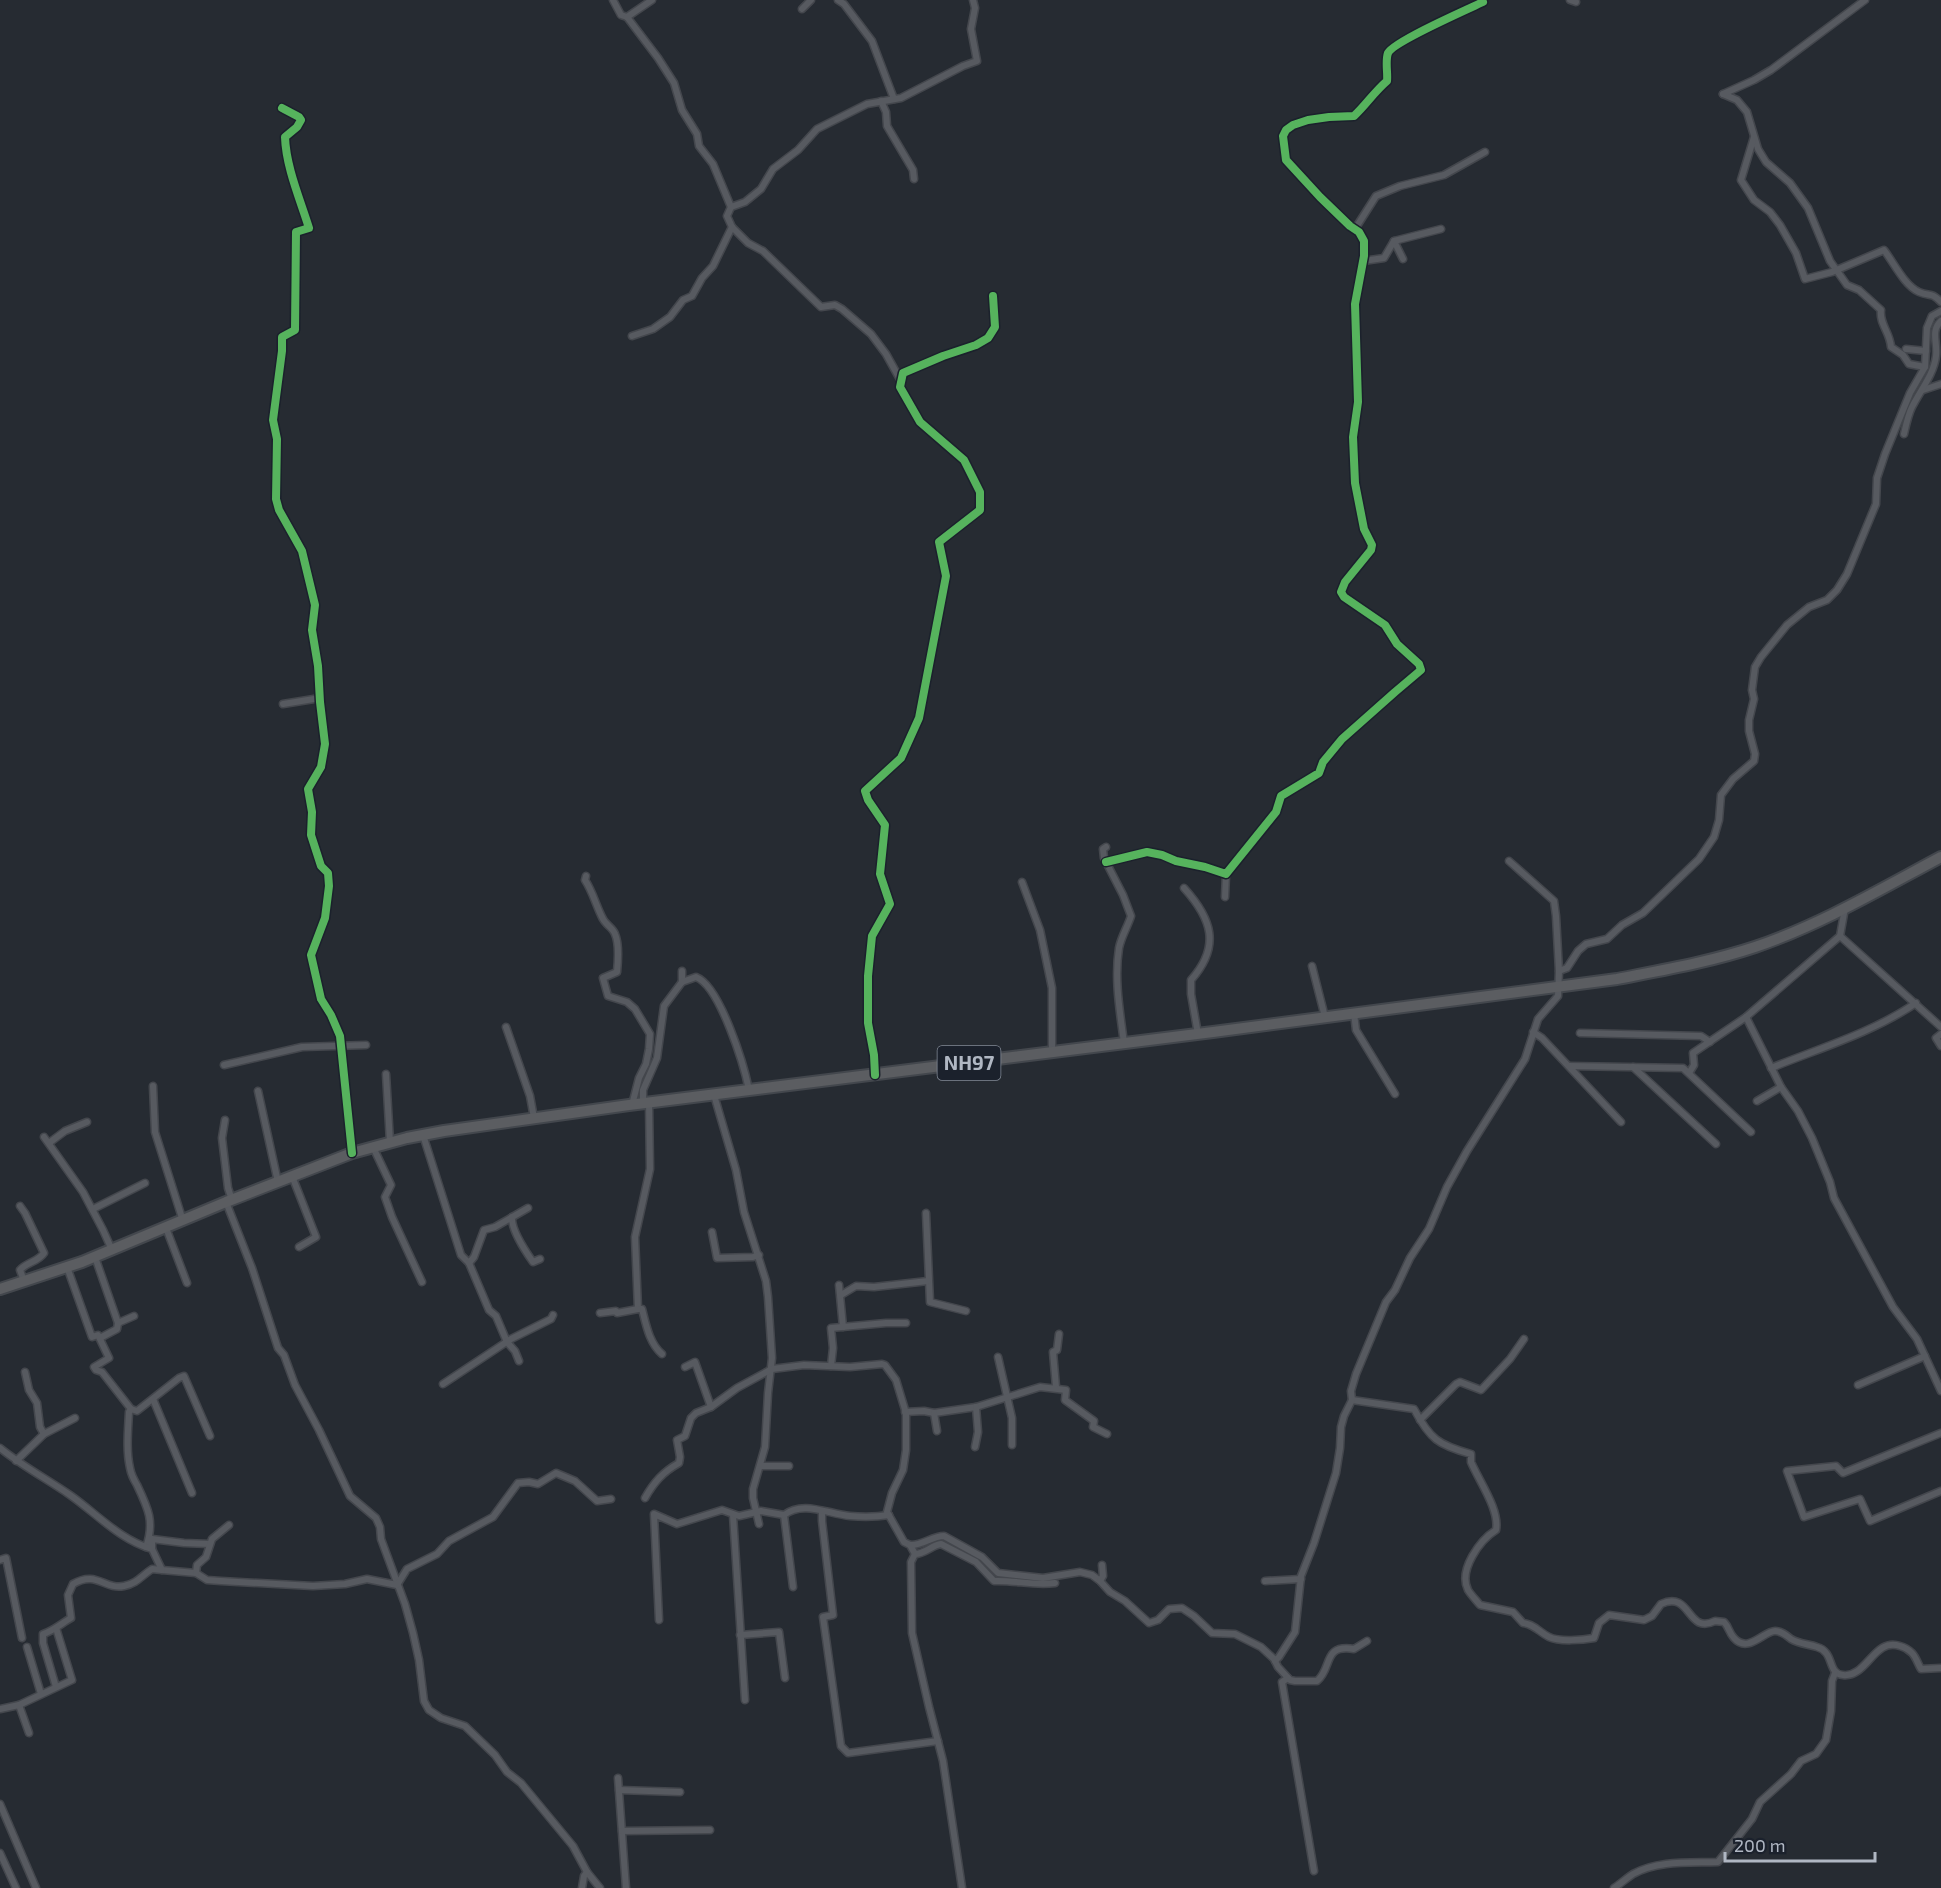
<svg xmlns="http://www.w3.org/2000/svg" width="1941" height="1888" font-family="'Exo 2',sans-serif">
	<rect width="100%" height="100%" fill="#262b32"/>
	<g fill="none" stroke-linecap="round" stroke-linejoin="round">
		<g stroke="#44474d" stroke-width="9">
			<g id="street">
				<polyline points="613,0 621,15 627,17"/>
				<polyline points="652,0 627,17 658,58 674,83 682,110 697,134 699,146 713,164 731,207 727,216 732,227 748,243 763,251 821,307 835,305 842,309 871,334 886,354 901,381"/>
				<polyline points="838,0 844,4 872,41 894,99"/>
				<polyline points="1570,0 1576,2"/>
				<polyline points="802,9 811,0"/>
				<path d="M 1723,94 L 1737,100 L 1747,112 L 1758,149 L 1766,162 L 1790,183 L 1808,208 L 1830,261 L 1847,285 L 1859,290 L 1881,310 C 1879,324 1890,332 1891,347 L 1903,355 L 1909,364 L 1925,367"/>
				<polyline points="1723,94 1754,80 1771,70 1865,0"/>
				<polyline points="881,101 886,112 887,126 913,170 914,179"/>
				<path d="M 282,108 L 299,117 L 301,120 L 297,127 L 285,137 C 286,167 300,199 309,228 L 296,232 L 295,330 L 282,337 L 282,351 L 273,420 L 277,439 L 276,499 L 279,510 L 302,551 L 315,605 L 312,630 L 318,666 L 320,702 L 325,744 L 321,767 L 308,789 L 312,812 L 311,835 L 321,866 L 328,873 L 329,886 L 325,918 L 311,955 L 321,999 L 331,1015 L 340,1036 L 352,1153"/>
				<path d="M 1754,137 L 1741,180 L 1754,200 L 1770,212 L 1780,225 L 1796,253 L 1805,279 L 1832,272 L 1884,250 C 1894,263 1904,285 1919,292 C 1930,297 1930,291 1941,302"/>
				<polyline points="731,207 745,202 761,189 773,169 798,150 817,129 867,104 901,98 963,66 977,61 971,29 975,8 973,0"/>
				<polyline points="1355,229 1376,196 1400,186 1444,175 1485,152"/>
				<polyline points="1394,241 1403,259"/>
				<polyline points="1363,261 1384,258 1394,241 1441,229"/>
				<polyline points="632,336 653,329 670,317 683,300 692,296 702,278 713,266 732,227"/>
				<polyline points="1906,349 1926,351"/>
				<polyline points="1923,390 1941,384"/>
				<path d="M 1904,434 C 1906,425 1908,415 1912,407 C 1920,391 1934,374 1936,356 C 1938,343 1930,331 1941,321"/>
				<polyline points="283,704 320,698"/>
				<path d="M 1106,847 L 1103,849 L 1104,858 L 1123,895 L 1131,916 C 1128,926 1121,937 1119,948 C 1114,979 1120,1012 1124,1043"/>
				<path d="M 1106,862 L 1147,852 L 1162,855 L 1176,861 L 1205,867 L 1226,874 L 1276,812 L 1281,796 L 1319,773 L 1323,762 L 1342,739 L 1395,692 L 1421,670 L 1419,664 L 1397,644 L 1385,625 L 1344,597 L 1341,592 L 1345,582 L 1371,550 L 1372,545 L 1364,529 L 1355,483 L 1353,437 L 1358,402 L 1355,304 L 1364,256 L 1364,241 L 1359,232 L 1350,226 L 1320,197 L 1286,160 L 1283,136 L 1286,130 L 1293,125 L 1308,120 L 1329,117 L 1354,116 C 1366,105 1374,92 1387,81 C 1388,73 1385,61 1388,53 C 1393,42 1468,9 1483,2 L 1482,0"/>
				<path d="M 586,876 L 585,880 C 593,892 596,906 603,919 C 606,925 613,928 615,934 C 619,943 618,962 617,972 L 603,978 L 608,996 L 627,1002 L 635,1009 L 650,1034 L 649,1049 L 646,1064 L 639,1078 L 632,1105"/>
				<polyline points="1022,882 1040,930 1052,988 1052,1052"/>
				<path d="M 1184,888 C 1212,919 1221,946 1191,980 L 1191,994 L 1198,1034"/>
				<polyline points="1225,897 1226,874"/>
				<polyline points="1840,936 1941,1027"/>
				<polyline points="1312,966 1325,1017"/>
				<polyline points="682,971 682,982"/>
				<polyline points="1559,971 1567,968 1578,951 1586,944 1607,939 1622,925 1643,913 1699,859 1714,837 1719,820 1721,795 1733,779 1754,761 1755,754 1749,731 1749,720 1754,699 1752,690 1755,667 1761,657 1787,625 1809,607 1827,600 1837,590 1847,574 1876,504 1877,478 1885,454 1910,393 1925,367 1927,328 1932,316 1941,311"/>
				<polyline points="1354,1013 1356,1030 1395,1094"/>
				<polyline points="1746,1017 1781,1087 1798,1111 1812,1138 1830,1182 1834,1198 1893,1307 1917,1339 1941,1391"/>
				<polyline points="506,1027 530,1096 534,1118"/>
				<polyline points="1533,1032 1542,1038 1621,1122"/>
				<polyline points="1580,1033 1701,1036 1710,1042"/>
				<polyline points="1941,1034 1936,1038 1941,1046"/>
				<polyline points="224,1065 302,1047 366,1045"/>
				<polyline points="1569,1066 1683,1068 1751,1132"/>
				<polyline points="1633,1067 1716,1144"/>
				<path d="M 1771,1068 C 1820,1048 1872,1033 1916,1003"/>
				<polyline points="1689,1073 1694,1065 1693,1053 1746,1017 1840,936 1845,908"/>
				<polyline points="386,1074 390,1142"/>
				<polyline points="875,1075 874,1055 868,1023 868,976 872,936 890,904 880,874 885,825 868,800 865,791 901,758 919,718 946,576 939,542 980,510 980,492 964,460 920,422 900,387 903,373 943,356 976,345 988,338 995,327 993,296"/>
				<polyline points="153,1086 155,1132 183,1221"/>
				<polyline points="258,1091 278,1182"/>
				<polyline points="714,1095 736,1170 744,1212 766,1281 768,1297 772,1358 768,1393 765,1447 753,1489 753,1498 759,1524"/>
				<polyline points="1757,1101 1781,1087"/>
				<path d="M 643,1103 L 643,1090 L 657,1058 L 664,1006 L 682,982 L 696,977 C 720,986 744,1065 749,1090"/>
				<path d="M 649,1103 L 650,1169 L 635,1237 L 638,1309 L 642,1309 C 646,1324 649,1343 662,1354"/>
				<polyline points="225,1120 222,1138 228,1188 232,1200"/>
				<polyline points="423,1135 461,1255 469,1263 489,1310 496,1316 507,1342 515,1351 519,1361"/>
				<polyline points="44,1137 83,1192 103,1230 112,1250"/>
				<polyline points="49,1143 65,1131 87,1122"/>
				<polyline points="373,1147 391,1185 385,1197 392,1217 422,1282"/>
				<polyline points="292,1176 316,1237 299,1247"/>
				<polyline points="226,1202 252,1268 278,1348 284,1355 295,1385 319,1430 350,1496 376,1518 380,1527 381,1539 405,1604 413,1633 419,1660 424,1701 429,1710 441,1718 465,1726 495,1755 507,1772 521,1783 573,1846 587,1872 600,1888"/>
				<path d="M 20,1206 L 25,1213 L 44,1253 C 38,1262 27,1262 20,1270 L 24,1281"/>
				<polyline points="93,1209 145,1183"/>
				<polyline points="926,1213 930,1302 966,1311"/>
				<path d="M 512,1217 C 511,1229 526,1252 533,1262 L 540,1259"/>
				<polyline points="166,1228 187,1283"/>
				<polyline points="712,1232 717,1258 753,1257 759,1255"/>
				<polyline points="95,1257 118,1323 134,1316"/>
				<polyline points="469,1263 474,1257 484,1230 495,1227 528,1208"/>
				<polyline points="67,1267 92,1337 98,1335 109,1358 94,1367 96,1370 102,1372 131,1409 137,1411 179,1378 184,1376 210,1436"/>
				<polyline points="839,1285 843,1327"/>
				<polyline points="841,1295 856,1286 874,1287 928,1281"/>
				<polyline points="600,1313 616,1311 617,1313 638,1309"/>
				<polyline points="100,1338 117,1329 118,1323"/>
				<polyline points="998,1357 1012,1418 1012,1445"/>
				<polyline points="831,1366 833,1348 831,1328 886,1323 906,1323"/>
				<polyline points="685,1367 695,1362 711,1407"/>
				<polyline points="25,1372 29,1390 37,1403 40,1427 44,1434"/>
				<polyline points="443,1384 511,1339 551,1319 553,1315"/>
				<polyline points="1858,1385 1925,1356"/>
				<polyline points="1056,1387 1053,1352 1057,1350 1059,1334"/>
				<polyline points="153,1399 192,1493"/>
				<path d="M 1352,1400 L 1414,1409 C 1430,1439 1438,1445 1471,1454 L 1471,1462 C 1479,1481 1500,1510 1496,1530 C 1480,1540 1458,1570 1468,1590 C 1471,1595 1476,1600 1480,1605 L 1513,1612 L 1523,1623 C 1534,1624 1539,1632 1549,1637 C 1559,1642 1583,1640 1594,1638 L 1599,1623 L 1609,1615 L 1644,1620 L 1652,1616 L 1661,1604 C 1692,1590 1686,1635 1715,1621 L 1724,1622 C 1729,1627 1729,1633 1734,1638 C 1748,1654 1764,1631 1775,1631 C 1781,1631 1786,1635 1791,1639 C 1800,1644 1808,1644 1817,1647 C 1835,1652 1827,1674 1843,1675 C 1867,1678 1874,1637 1900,1646 C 1904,1647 1909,1650 1912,1653 C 1916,1657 1918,1664 1921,1669 L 1941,1668"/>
				<path d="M 131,1409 L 129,1412 C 128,1431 126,1450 130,1468 C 131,1474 134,1480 137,1485 C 148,1508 155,1522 146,1547"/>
				<polyline points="905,1412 924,1411 934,1413 976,1407 1040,1387 1066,1390 1065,1400 1094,1421 1093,1427 1107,1434"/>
				<polyline points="934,1413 937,1431"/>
				<polyline points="1420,1420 1456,1384 1460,1382 1481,1390 1510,1359 1524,1339"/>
				<polyline points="1941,1433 1843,1473 1836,1466 1787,1471 1804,1517 1860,1499 1870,1521 1941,1491"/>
				<polyline points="975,1447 978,1432 976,1407"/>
				<path d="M 0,1448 C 22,1466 47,1479 70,1495 C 97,1514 120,1540 152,1549 L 162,1570 L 196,1573 L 207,1580 L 221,1581 L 313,1586 L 345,1584 L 367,1579 L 397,1585 L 407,1569 L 437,1554 L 449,1541 L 493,1517 L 518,1483 L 529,1482 L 538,1484 L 556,1473 L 575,1481 L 597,1501 L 611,1499"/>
				<polyline points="16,1461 44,1434 75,1418"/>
				<polyline points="760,1466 789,1466"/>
				<path d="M 645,1498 C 654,1482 663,1472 679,1463 L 680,1457 L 677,1440 L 685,1436 L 691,1418 L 696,1413 L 711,1407 L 737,1388 L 772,1369 L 804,1365 L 850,1367 L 882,1364 L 885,1365 L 896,1380 L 906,1413 L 906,1450 L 903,1470 L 892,1493 L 887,1512 L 904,1542 L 910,1545 L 915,1554"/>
				<polyline points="822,1511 822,1521 833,1615 823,1617 841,1746 848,1753 938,1741"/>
				<polyline points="733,1515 745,1700"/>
				<polyline points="784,1515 793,1587"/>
				<path d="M 910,1545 C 922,1546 932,1536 944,1536 L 982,1557 L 998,1573 L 1043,1578 L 1080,1572 L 1092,1575 L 1100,1581 L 1110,1592 L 1125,1601 L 1149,1623 L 1158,1620 L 1169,1609 L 1182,1608 L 1194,1616 L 1212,1633 L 1235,1634 L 1261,1647 L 1274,1659 L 1278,1667 L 1290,1680 L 1295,1681 L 1317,1681 C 1333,1668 1322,1644 1354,1649 L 1367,1641"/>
				<polyline points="152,1549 152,1539 184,1543 210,1544"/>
				<polyline points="0,1560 6,1558 22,1638"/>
				<polyline points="196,1573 197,1565 206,1557 212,1539 229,1525"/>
				<polyline points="1100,1581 1103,1576 1102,1565"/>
				<polyline points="1265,1581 1301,1579"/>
				<path d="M 659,1620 L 654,1514 L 677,1524 L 722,1510 L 739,1516 L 761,1511 L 784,1515 C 803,1500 828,1514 850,1516 C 863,1517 876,1517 889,1515"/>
				<polyline points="740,1635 779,1632 785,1678"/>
				<polyline points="27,1647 41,1694"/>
				<polyline points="1275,1661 1279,1657 1295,1632 1301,1576 1314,1543 1336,1473 1340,1448 1341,1427 1344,1416 1352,1400 1351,1391 1356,1374 1386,1302 1395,1290 1410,1258 1429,1229 1447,1187 1467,1151 1525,1059 1538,1019 1558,996 1559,971 1556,916 1554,901 1509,861"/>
				<polyline points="1288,1678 1282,1682 1314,1871"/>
				<path d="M 56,1687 L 43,1643 L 43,1634 C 53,1631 62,1623 71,1618 L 68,1595 L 73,1584 C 97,1570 104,1590 124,1586 C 138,1583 141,1576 152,1569 L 162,1570"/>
				<polyline points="19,1705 29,1733"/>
				<polyline points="0,1709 19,1705 72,1680 56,1628"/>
				<polyline points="618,1778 626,1888"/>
				<polyline points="619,1790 680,1792"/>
				<polyline points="0,1804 36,1888"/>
				<polyline points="622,1831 710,1830"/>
				<polyline points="0,1853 16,1888"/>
				<polyline points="582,1888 584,1876 587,1872"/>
				<path d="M 962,1888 L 943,1761 L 929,1707 L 912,1633 L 911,1562 L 915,1554 C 925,1554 932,1545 941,1544 L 976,1562 L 994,1581 C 1015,1580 1034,1586 1055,1583"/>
				<path d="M 1614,1888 C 1620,1884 1627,1878 1633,1874 C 1658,1860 1690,1863 1718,1862 L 1752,1819 L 1760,1802 L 1791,1774 L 1801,1761 L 1816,1754 L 1826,1740 L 1831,1711 L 1832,1681 L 1835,1673"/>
			</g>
		</g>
		<g stroke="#43474d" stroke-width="14">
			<path id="highway" d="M 0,1289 L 82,1262 L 226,1202 L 352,1153 L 407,1138 L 444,1131 L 629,1105 L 1213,1032 L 1617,979 C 1663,970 1710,962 1755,947 C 1820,925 1881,889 1941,857"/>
		</g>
		<use href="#street" stroke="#575a60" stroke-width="6"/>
		<use href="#highway" stroke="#5b5d61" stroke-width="10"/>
		<g stroke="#1b212c" stroke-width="11">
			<g id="cycleway">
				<path d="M 282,108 L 299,117 L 301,120 L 297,127 L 285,137 C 286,167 300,199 309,228 L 296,232 L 295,330 L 282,337 L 282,351 L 273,420 L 277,439 L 276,499 L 279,510 L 302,551 L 315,605 L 312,630 L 318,666 L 320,702 L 325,744 L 321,767 L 308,789 L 312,812 L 311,835 L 321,866 L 328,873 L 329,886 L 325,918 L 311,955 L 321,999 L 331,1015 L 340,1036 L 352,1153"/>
				<path d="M 1106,862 L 1147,852 L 1162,855 L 1176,861 L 1205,867 L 1226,874 L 1276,812 L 1281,796 L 1319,773 L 1323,762 L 1342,739 L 1395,692 L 1421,670 L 1419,664 L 1397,644 L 1385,625 L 1344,597 L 1341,592 L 1345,582 L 1371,550 L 1372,545 L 1364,529 L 1355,483 L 1353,437 L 1358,402 L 1355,304 L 1364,256 L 1364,241 L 1359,232 L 1350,226 L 1320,197 L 1286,160 L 1283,136 L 1286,130 L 1293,125 L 1308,120 L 1329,117 L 1354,116 C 1366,105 1374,92 1387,81 C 1388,73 1385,61 1388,53 C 1393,42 1468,9 1483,2 L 1482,0"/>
				<polyline points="875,1075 874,1055 868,1023 868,976 872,936 890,904 880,874 885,825 868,800 865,791 901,758 919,718 946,576 939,542 980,510 980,492 964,460 920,422 900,387 903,373 943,356 976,345 988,338 995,327 993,296"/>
			</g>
		</g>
		<use href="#cycleway" stroke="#56b35d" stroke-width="8"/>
	</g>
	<g text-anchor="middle" stroke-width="6" stroke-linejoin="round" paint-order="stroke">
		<rect fill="#1b212c" stroke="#838a96" stroke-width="1.5" x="937.5" y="1046" width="63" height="34" rx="4.5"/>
		<g font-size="20" font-weight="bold" fill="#b0b7c3">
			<text x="969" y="1070">NH97</text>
		</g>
	</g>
	<path d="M1725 1852v9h150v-9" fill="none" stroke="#b0b7c3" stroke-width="3"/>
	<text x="1734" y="1852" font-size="18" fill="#b0b7c3" stroke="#1b212c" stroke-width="4.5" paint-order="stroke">200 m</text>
</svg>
